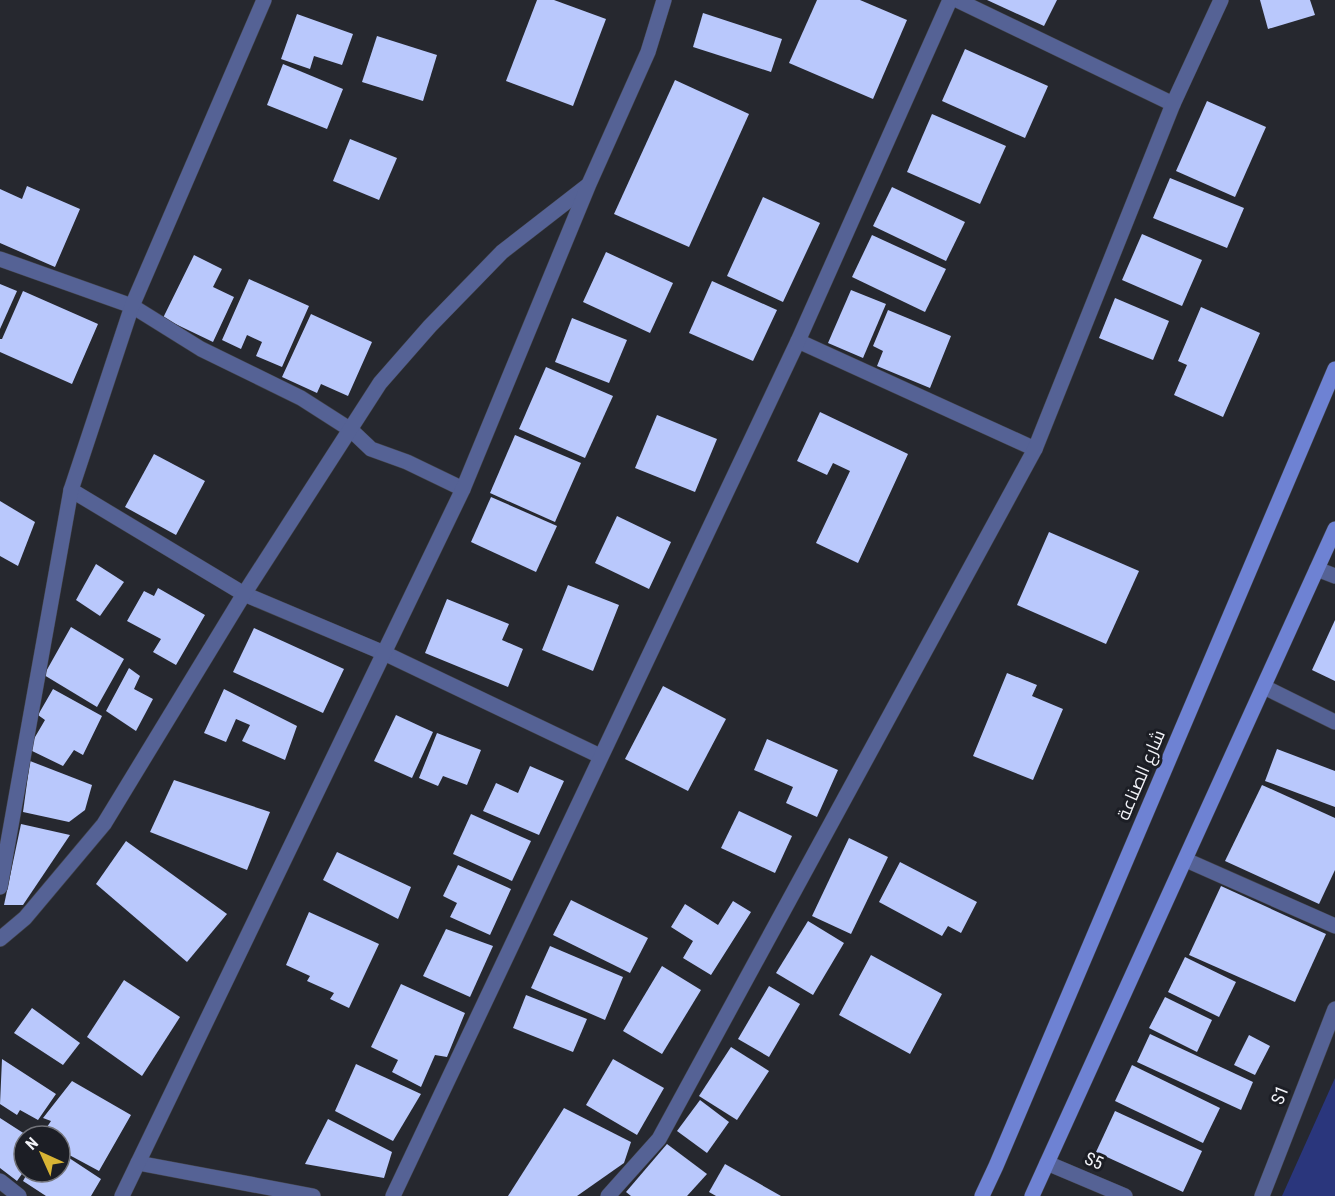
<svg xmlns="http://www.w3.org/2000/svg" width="1335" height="1196" font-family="'Roboto Condensed',Cairo,sans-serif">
	<rect width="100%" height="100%" fill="#26282f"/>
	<polygon fill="#2a367c" points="1335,1078 1335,1196 1282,1196"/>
	<g fill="#b9c8fc">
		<polygon points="537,0 554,0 606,19 573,106 506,81"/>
		<polygon points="817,0 860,0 907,20 873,99 789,63"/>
		<polygon points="987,0 1057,0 1044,26"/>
		<polygon points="1260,0 1310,0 1315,15 1268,29"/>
		<polygon points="703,13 782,39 771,72 693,47"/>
		<polygon points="297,14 353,34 342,65 314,56 310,69 281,59"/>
		<polygon points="377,36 437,55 423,101 362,82"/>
		<polygon points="965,49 1048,86 1025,138 942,101"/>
		<polygon points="283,64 343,89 327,129 267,105"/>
		<polygon points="675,80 749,114 689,247 614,214"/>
		<polygon points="1207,101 1266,127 1235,197 1176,171"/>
		<polygon points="932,114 1006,146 980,204 907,172"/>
		<polygon points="350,139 397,158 379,200 333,181"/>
		<polygon points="1170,178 1244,208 1227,248 1153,218"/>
		<polygon points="27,186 80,209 55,267 0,243 0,189 22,199"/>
		<polygon points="892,187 965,222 946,261 873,226"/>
		<polygon points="763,197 820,223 783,302 727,276"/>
		<polygon points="1142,234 1202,260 1182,306 1122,280"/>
		<polygon points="872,235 946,269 925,312 852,277"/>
		<polygon points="606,252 673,283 650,333 583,302"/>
		<polygon points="194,255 222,269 213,287 234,297 213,342 163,318"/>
		<polygon points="249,279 309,306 282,367 256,356 262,342 247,335 241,349 222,340"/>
		<polygon points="712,281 777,310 753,361 689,333"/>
		<polygon points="0,284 17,291 0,329"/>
		<polygon points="851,290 886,304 863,358 828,343"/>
		<polygon points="23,291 98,324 72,384 0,352 0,339 2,339"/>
		<polygon points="1115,298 1169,321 1153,360 1099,338"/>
		<polygon points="1201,307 1260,333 1223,417 1174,395 1187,365 1178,361"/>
		<polygon points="888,310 951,336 930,388 877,366 883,351 873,346"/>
		<polygon points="311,314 372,342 348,396 321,384 317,393 282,377"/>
		<polygon points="572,318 627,340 609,383 555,362"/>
		<polygon points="546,367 613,396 585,458 519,429"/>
		<polygon points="820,412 908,454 858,563 816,543 850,471 833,463 827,475 797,461"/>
		<polygon points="657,415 717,439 695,492 635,468"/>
		<polygon points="515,435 581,463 555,522 490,493"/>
		<polygon points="154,454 205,481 176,535 125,507"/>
		<polygon points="491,497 557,526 536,572 471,542"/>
		<polygon points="0,501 35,522 18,566 0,556"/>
		<polygon points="617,516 671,542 649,589 595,563"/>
		<polygon points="1049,532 1139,571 1106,644 1017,605"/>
		<polygon points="96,564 124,582 100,616 76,600"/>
		<polygon points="568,585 619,605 593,671 542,650"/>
		<polygon points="158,588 205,615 176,665 153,652 161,639 127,621 144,591 154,596"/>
		<polygon points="447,599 509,624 502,640 523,649 508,687 425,653"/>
		<polygon points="1335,620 1335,681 1312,670"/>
		<polygon points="71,627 124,659 97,707 44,675"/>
		<polygon points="254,628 344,669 323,713 233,672"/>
		<polygon points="129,668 140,676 134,689 153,699 136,731 106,711"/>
		<polygon points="1007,673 1037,685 1032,696 1063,709 1033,780 973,756"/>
		<polygon points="663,686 726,719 688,791 625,759"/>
		<polygon points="53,689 102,716 83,755 74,750 63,766 28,749 45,720 38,715"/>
		<polygon points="224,689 297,726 285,760 242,741 250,725 236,719 226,742 204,733"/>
		<polygon points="396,715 433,732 412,778 374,761"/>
		<polygon points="437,733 481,750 467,785 443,776 438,786 419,778"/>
		<polygon points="767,739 838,770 817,817 786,803 793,787 754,770"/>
		<polygon points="1277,749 1335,771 1335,807 1265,781"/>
		<polygon points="30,761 92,785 85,810 69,822 23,812"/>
		<polygon points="530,766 564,781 539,835 483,811 496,783 518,793"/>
		<polygon points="174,780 270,812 247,870 150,832"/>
		<polygon points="1262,785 1335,818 1335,870 1319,904 1225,861"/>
		<polygon points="739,811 792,836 775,873 721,848"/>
		<polygon points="471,814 531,841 512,881 453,854"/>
		<polygon points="21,824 70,835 23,905 4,905"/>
		<polygon points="849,838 888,857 851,934 812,916"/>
		<polygon points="126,841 227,914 187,962 96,884"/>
		<polygon points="337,852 411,887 398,919 323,880"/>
		<polygon points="900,862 977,902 961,933 948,926 942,936 879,902"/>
		<polygon points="458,865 511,889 490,935 450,917 457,903 443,896"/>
		<polygon points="1221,886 1326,934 1295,1002 1189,955"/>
		<polygon points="571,900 648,938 630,973 553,935"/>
		<polygon points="733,901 751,912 711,975 683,958 693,941 671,927 685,904 718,925"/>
		<polygon points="309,912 379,944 349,1008 330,999 334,993 307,981 310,976 286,965"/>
		<polygon points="808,921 844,943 813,995 776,973"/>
		<polygon points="446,929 493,946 470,997 423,976"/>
		<polygon points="550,946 623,977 605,1020 531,988"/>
		<polygon points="871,955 942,994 910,1054 839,1015"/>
		<polygon points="1185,957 1236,982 1219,1017 1168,992"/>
		<polygon points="662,966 701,990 662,1054 623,1031"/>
		<polygon points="124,980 180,1017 142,1076 87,1037"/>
		<polygon points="401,984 465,1013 447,1057 435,1055 421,1087 392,1072 398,1060 371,1047"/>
		<polygon points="769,986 800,1004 769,1057 738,1039"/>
		<polygon points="526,995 587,1019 573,1052 513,1028"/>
		<polygon points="1165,997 1212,1020 1197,1052 1149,1028"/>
		<polygon points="32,1008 80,1043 63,1065 14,1033"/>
		<polygon points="1150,1034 1253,1082 1241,1110 1137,1062"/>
		<polygon points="1249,1035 1270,1046 1255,1075 1234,1065"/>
		<polygon points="731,1047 769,1071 737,1120 699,1096"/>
		<polygon points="2,1059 56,1094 38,1120 20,1110 17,1115 0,1104"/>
		<polygon points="613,1059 664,1088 637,1135 586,1105"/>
		<polygon points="356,1064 421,1094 393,1141 335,1111"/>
		<polygon points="1132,1065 1220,1108 1203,1143 1115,1101"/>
		<polygon points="72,1081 131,1115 99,1171 60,1150 60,1136 41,1136 51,1121 43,1118"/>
		<polygon points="700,1100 729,1122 707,1153 677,1131"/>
		<polygon points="564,1108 631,1142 624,1163 577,1196 508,1196"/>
		<polygon points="1115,1111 1202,1151 1183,1192 1096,1152"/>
		<polygon points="0,1118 28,1136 24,1136 24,1171 17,1181 0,1168"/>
		<polygon points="328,1119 392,1152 384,1178 305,1164"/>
		<polygon points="667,1144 707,1174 687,1196 631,1196 626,1192"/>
		<polygon points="60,1152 101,1179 91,1196 46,1196 23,1181 28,1172 60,1172"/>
		<polygon points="725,1164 781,1196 716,1196 709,1192"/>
	</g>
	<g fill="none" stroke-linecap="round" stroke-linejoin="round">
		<g stroke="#43444b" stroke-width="16">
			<g id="minor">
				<polyline points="957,0 1173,104"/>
				<polyline points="0,259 132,306 201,349 301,398 351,430 371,449 407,462 463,489"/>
				<polyline points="798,341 1035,449"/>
				<polyline points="71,490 244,594 384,653 600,756"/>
				<polyline points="1317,569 1335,576"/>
				<polyline points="1264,687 1335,722"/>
				<polyline points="1186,860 1335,926"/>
				<polyline points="0,887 71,490 132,306 264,0"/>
				<polyline points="0,939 25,918 104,824 244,594 380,383 430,326 502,252 587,186"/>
				<polyline points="138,1163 313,1196"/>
				<polyline points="1047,1163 1125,1196"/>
				<polyline points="0,1181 19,1196"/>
				<polyline points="122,1196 463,489 589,184 648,52 664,0"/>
				<polyline points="393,1196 798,341 950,0"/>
				<polyline points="608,1196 659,1139 1035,449 1173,104 1221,0"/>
				<polyline points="1262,1196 1335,1009"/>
			</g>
		</g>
		<g stroke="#43444b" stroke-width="16">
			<g id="secondary">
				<polyline points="982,1196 996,1166 1335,369"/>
				<polyline points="1032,1196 1335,529"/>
			</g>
		</g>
		<use href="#minor" stroke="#556295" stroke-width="15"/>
		<use href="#secondary" stroke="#6e82d3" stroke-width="15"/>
	</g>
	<g text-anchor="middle" stroke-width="6" stroke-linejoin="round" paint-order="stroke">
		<g font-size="18" fill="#f2f3f8" stroke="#1c1e25">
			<text transform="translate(1141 775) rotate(-67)" y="6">شارع الصناعة</text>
			<text transform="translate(1280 1095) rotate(-69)" y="6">S1</text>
			<text transform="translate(1094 1161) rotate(23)" y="6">S5</text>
		</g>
	</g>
	<g transform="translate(42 1154) rotate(315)"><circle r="28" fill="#1c1e25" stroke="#727379" stroke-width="1.5"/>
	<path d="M0-4.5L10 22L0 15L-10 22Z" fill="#d8b434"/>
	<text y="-9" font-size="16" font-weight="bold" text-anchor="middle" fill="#f2f3f8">N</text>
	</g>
</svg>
